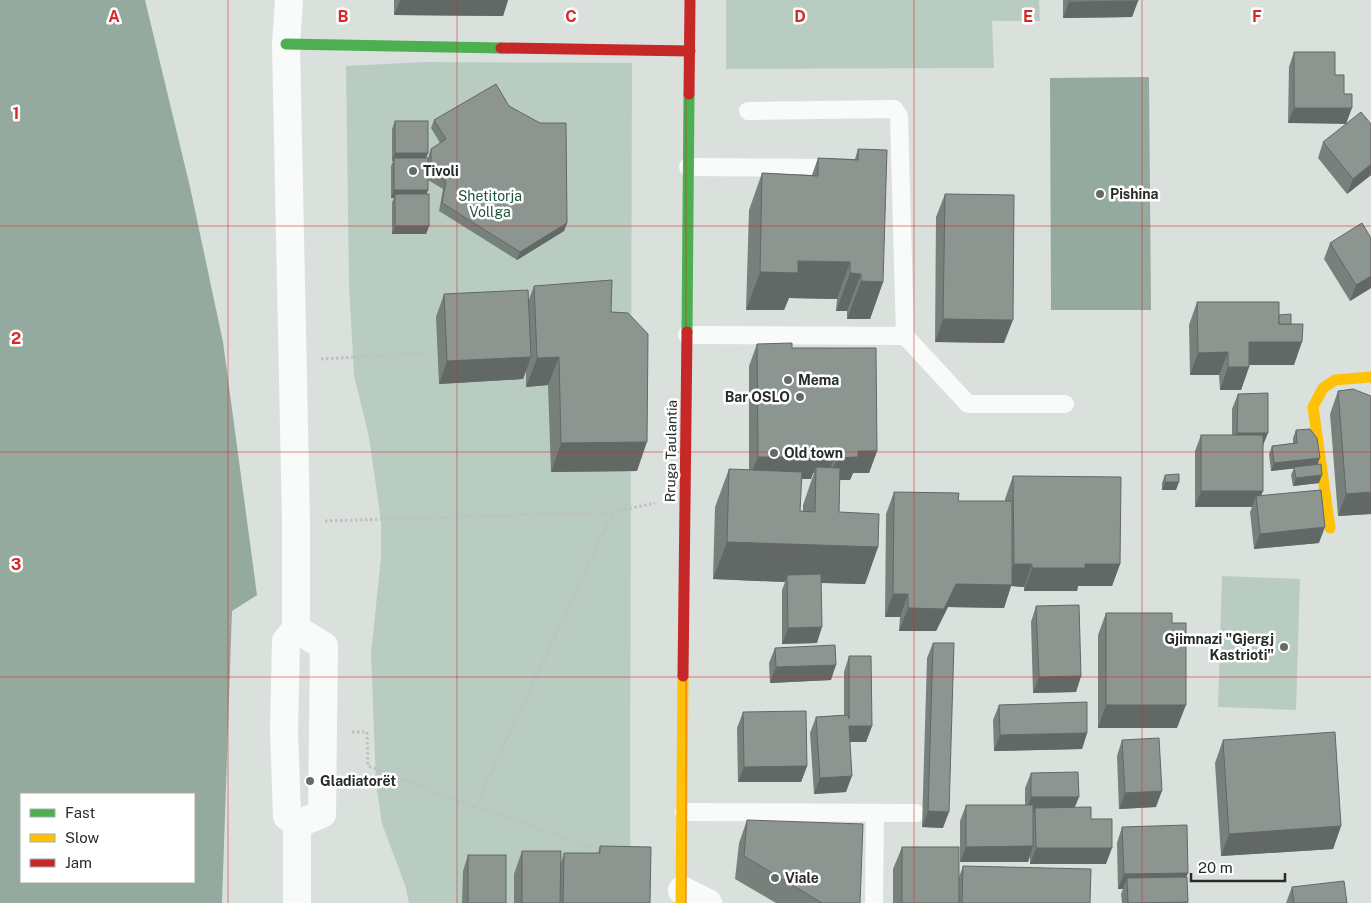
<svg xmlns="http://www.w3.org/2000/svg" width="1371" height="903" font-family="'Public Sans',sans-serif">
	<rect width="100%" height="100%" fill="#dae1dd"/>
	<g fill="#b9ccc1">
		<polygon points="726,0 1039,0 1040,21 992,21 994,68 726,69"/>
		<polygon points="423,62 632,63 630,826 632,903 409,903 405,885 382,824 376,784 371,653 381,558 381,522 369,437 354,375 349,285 346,66"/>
		<polygon points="1222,576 1300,579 1296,710 1218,707"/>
	</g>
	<g fill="#95aa9e" fill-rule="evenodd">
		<path d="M 0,0 L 145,0 L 190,187 L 223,342 L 257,595 L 232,611 L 222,903 L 0,903 ZM 194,794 L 194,882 L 21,882 L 21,794 Z"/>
		<polygon points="1149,77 1151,310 1051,310 1050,78"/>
	</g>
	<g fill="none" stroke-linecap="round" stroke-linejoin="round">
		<g stroke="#bfc1bf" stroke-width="3" stroke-dasharray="2.5 2.5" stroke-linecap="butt">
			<polyline points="321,359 428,353"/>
			<polyline points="325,521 613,512 655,503"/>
			<polyline points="352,732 367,732 368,766 475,807 603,851"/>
			<polyline points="475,807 613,512"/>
		</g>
		<g stroke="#f9fafa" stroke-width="18">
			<polyline points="748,111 894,109 899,116 905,336 968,404 1065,404"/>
			<polyline points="688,167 838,168"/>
			<polyline points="687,335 905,336"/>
			<polyline points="684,812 916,813"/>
			<polyline points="874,903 875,813"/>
		</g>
		<g stroke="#f9fafa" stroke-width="28">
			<polyline points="289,0 286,44 296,522 296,629 286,641 284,731 287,816 297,824 297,903"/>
			<polyline points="296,629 324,646 322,814 297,824"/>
			<polyline points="682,890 708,903"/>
		</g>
		<g stroke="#4caf50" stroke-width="11">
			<polyline points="286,44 501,48"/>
			<polyline points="687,332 689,94"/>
		</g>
		<g stroke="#ffc107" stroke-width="11">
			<polyline points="1330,528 1313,407 1323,388 1335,380 1371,377"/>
			<polyline points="681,903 683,676"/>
		</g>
		<g stroke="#c62828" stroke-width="11">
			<polyline points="501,48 690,51"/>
			<polyline points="689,94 690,0"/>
			<polyline points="683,676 687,332"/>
		</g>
	</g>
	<g fill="#78807c" fill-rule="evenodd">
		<polygon points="394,0 508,0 503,16 394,15"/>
		<polygon points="1063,0 1138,0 1132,17 1063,18"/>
		<polygon points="1294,52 1335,75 1344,94 1288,123 1289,67"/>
		<polygon points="434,120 567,223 564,231 517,260 439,211 443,189 428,180 428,190 426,194 429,226 426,234 392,234 392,202 394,198 391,198 391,166 393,161 392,161 392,129 395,121 426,158 428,158 431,149 440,143 431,128"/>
		<polygon points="1323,142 1371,175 1347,194 1318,158"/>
		<polygon points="858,149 883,282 870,319 847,319 847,311 836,311 837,299 789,298 784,310 746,310 749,210 762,173 812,175 818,158 855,159"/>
		<polygon points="945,194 1004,343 935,342 936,217"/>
		<polygon points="1330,243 1371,288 1350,301 1324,259"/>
		<polygon points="534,286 611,312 637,471 551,472 548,385 526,387 526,371 523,379 439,384 436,317 444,294 528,302"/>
		<polygon points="1197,302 1279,315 1291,324 1294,365 1249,365 1249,367 1241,390 1220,390 1219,375 1190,375 1189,325"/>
		<path d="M 757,344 L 792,348 L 877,451 L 869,473 L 853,473 L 850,480 L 840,480 L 839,512 L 878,547 L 865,584 L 821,583 L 817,643 L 782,644 L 782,590 L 785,582 L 713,579 L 715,507 L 729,469 L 749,470 L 749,366 ZM 813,473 L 814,473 L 803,505 L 803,511 L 800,511 L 801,479 L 811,479 Z"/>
		<polygon points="1338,391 1371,514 1338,516 1330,414"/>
		<polygon points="1238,394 1263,446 1261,496 1319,543 1254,549 1250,512 1252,507 1195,507 1195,451 1201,435 1232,435 1232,409"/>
		<polygon points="1296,430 1318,464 1319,483 1293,486 1291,475 1294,468 1271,471 1269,454 1272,446 1293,443 1293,438"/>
		<polygon points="1165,475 1176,490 1162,490 1162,483"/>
		<polygon points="1013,476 1120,564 1112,586 1078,586 1077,591 1024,591 1024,587 1011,586 1004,608 948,607 936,631 899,631 900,617 885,617 886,514 894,492 958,501 1005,501 1005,499"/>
		<polygon points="1036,606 1081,676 1076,692 1033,693 1031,622"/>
		<polygon points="1106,613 1172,623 1177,728 1098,728 1098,635"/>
		<polygon points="933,643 943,828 922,827 927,658"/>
		<polygon points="775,648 831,680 770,683 769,663"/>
		<polygon points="849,656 872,726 866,742 850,742 846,792 814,794 810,733 816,717 844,715 844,672"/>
		<polygon points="999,705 1087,733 1082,749 994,751 993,720"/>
		<polygon points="743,712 807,766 801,782 738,782 737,728"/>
		<polygon points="1122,740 1156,807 1119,809 1117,756"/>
		<polygon points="1223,740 1341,826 1333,849 1221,856 1215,763"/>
		<polygon points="1031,773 1075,808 1091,819 1106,864 1030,864 1030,856 1028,862 960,862 960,821 966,805 1025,805 1025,788"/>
		<polygon points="747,820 860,903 776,903 735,879 739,843"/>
		<polygon points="1122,827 1186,877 1188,903 1122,903 1121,894 1123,889 1118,889 1117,843"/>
		<polygon points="600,846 650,903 514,903 514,874 522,851 561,862 564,853 598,853"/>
		<polygon points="902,847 959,877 963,866 1090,903 893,903 893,869"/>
		<polygon points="468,855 506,903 462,903 463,871"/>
		<polygon points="1292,887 1347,903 1286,903"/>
	</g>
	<g fill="#626865">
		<polygon points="400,0 508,0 503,16 394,15"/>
		<polygon points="1138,1 1132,17 1063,18 1069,2"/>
		<polygon points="1294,108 1352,108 1346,124 1288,123"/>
		<polygon points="395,153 428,153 425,161 394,158 393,161 392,161"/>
		<polygon points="1371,164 1371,175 1347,194 1353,179"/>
		<polygon points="394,190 428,190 425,198 395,194 394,198 391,198"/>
		<polygon points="567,223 564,231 517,260 520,252"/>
		<polygon points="395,226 429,226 426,234 392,234"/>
		<polygon points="798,261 850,262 837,299 789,298 784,310 746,310 760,272"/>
		<polygon points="850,273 861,274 847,311 836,311"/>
		<polygon points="1371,276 1371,288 1350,301 1356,285"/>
		<polygon points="861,281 883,282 870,319 847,319"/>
		<polygon points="943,319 1013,320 1004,343 935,342"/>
		<polygon points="1249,342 1302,342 1294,365 1241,365"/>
		<polygon points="1228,352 1219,375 1190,375 1198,353"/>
		<polygon points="531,357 523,379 439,384 447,361"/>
		<polygon points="559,357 548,385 526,387 537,358"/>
		<polygon points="1228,367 1249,367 1241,390 1220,390"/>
		<polygon points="1237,433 1268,433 1262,448 1232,449"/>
		<polygon points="647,442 637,471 551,472 561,443"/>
		<polygon points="819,451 837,451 828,474 816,467 814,473 813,473 811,479 749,479 758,457"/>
		<polygon points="858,451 877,451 869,473 853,473 850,480 828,480 837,458"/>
		<polygon points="1320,458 1317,466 1271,471 1274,463"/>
		<polygon points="1322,475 1319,483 1293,486 1296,478"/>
		<polygon points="1165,482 1179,482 1176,490 1162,490"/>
		<polygon points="1201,491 1263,491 1257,507 1256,496 1252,507 1195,507"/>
		<polygon points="1371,492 1371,514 1338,516 1346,494"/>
		<polygon points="1325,527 1319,543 1254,549 1260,534"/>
		<polygon points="727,542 878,547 865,584 787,582 787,575 785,582 713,579"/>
		<polygon points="1014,564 1032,564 1024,587 1011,586 1004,608 948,607 936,631 899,631 908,608 956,584 1006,585"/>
		<polygon points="1085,564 1120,564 1112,586 1078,586 1077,591 1024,591 1032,568"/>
		<polygon points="893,594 908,594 900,617 885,617"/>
		<polygon points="822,627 817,643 782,644 788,628"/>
		<polygon points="836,665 831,680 770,683 776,667"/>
		<polygon points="1081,676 1076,692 1033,693 1039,677"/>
		<polygon points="1106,705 1186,705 1177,728 1098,728"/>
		<polygon points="849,726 872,726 866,742 843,742"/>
		<polygon points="1087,733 1082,749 994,751 1000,735"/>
		<polygon points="807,766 801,782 738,782 744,767"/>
		<polygon points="852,776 846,792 814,794 820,778"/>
		<polygon points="1162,791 1156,807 1119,809 1125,793"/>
		<polygon points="1031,797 1079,797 1073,812 1035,808 1034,813 1026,813"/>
		<polygon points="928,811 949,812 943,828 922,827"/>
		<polygon points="1341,826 1333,849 1221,856 1229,834"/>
		<polygon points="1033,846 1028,862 960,862 966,847"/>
		<polygon points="1036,848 1112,848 1106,864 1030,864"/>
		<polygon points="1188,873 1182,888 1127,878 1123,889 1118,889 1124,874"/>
	</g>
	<g fill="#8c9590" stroke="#626865">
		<polygon points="1069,0 1138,0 1138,1 1069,2"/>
		<polygon points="1294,52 1335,52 1335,75 1344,75 1344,94 1352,94 1352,108 1294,108"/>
		<polygon points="496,84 509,106 540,123 566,123 567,223 520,252 442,203 446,181 431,172 431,149 446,139 434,120"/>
		<polygon points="1361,112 1371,124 1371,164 1353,179 1323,142"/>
		<rect x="395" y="121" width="33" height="32"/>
		<polygon points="858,149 887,150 883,282 861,281 861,274 850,273 850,262 798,261 798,273 760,272 762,173 818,176 818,158 858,160"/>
		<rect x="394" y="158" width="34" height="32"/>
		<rect x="395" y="194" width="34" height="32"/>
		<polygon points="945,194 1014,195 1013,320 943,319"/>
		<polygon points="1362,223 1371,238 1371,276 1356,285 1330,243"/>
		<polygon points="612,280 611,312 628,313 648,334 647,442 561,443 559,357 537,358 534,286"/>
		<polygon points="528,290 531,357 447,361 444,294"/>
		<polygon points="1197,302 1279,302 1279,324 1303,324 1302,342 1249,342 1249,367 1228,367 1228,352 1198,353"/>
		<polygon points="1291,314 1291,324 1279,324 1279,315"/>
		<polygon points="792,343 792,348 876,348 877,451 858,451 858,457 837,458 837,451 819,451 819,457 758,457 757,344"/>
		<polygon points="1353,389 1371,396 1371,492 1346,494 1338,391"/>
		<polygon points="1268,393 1268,433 1237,433 1238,394"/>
		<polygon points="1310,429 1317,438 1320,458 1274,463 1272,446 1297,443 1296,430"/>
		<rect x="1201" y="435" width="62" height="56"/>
		<polygon points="1321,464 1322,475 1296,478 1294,467"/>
		<polygon points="816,467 840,468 839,512 879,514 878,547 727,542 729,469 802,472 800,511 815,512"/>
		<polygon points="1179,474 1179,482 1165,482 1165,475"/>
		<polygon points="1013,476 1121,477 1120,564 1085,564 1085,568 1032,568 1032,564 1014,564"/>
		<polygon points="1321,490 1325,527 1260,534 1256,496"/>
		<polygon points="894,492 959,493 958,501 1012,501 1012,585 956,584 944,609 908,608 908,594 893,594"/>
		<polygon points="821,574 822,627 788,628 787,575"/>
		<polygon points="1079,605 1081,676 1039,677 1036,606"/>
		<polygon points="1106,613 1172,613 1172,623 1186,623 1186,705 1106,705"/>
		<polygon points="933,643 954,643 949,812 928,811"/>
		<polygon points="835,645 836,665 776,667 775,648"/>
		<polygon points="849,656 871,656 872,726 849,726 852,776 820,778 816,717 848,715 849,719"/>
		<polygon points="1087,702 1087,733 1000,735 999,705"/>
		<polygon points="806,711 807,766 744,767 743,712"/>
		<polygon points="1335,732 1341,826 1229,834 1223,740"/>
		<polygon points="1159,738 1162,791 1125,793 1122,740"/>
		<polygon points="1078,772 1079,797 1031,797 1031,773"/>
		<polygon points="966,805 1033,805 1033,846 966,847"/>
		<polygon points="1091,807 1091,819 1112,819 1112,848 1036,848 1035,808"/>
		<polygon points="747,820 863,824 860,903 822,903 744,856"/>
		<polygon points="1187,825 1188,873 1124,874 1122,827"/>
		<polygon points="600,846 651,847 650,903 563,903 564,853 600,853"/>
		<rect x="902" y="847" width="57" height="56"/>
		<polygon points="522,851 561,851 560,903 522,903"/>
		<rect x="468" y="855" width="38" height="48"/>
		<polygon points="963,866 1091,869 1090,903 962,903"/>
		<polygon points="1187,877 1188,902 1128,903 1127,878"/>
		<polygon points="1344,881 1347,903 1294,903 1292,887"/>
	</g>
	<path fill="none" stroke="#d62828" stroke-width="1" stroke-opacity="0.55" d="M 228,0 L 228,903M 457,0 L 457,903M 686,0 L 686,903M 914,0 L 914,903M 1142,0 L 1142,903M 0,226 L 1371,226M 0,452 L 1371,452M 0,677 L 1371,677"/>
	<g fill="#666b68" stroke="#fff" stroke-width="2">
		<circle cx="413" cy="171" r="5"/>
		<circle cx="1100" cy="194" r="5"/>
		<circle cx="788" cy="380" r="5"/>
		<circle cx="800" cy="397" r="5"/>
		<circle cx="774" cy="453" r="5"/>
		<circle cx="1284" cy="647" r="5"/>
		<circle cx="310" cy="781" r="5"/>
		<circle cx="775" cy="878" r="5"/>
	</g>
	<g text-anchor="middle" stroke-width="5" stroke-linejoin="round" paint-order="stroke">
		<g font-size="14" font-weight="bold" fill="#272c29" stroke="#fff" text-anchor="start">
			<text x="423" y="176">Tivoli</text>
			<text x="1110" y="199">Pishina</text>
			<text x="798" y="385">Mema</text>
			<text x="790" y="402" text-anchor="end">Bar OSLO</text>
			<text x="784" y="458">Old town</text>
			<text x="1274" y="644" text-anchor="end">Gjimnazi "Gjergj<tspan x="1274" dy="16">Kastrioti"</tspan></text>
			<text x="320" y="786">Gladiatorët</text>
			<text x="785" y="883">Viale</text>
		</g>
		<g font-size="14" fill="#1f533a" stroke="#fff">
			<text x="490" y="201">Shetitorja<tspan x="490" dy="16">Vollga</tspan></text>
		</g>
		<g font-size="14" fill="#272c29" stroke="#fff">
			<text transform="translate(671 451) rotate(-89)" y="5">Rruga Taulantia</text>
		</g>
	</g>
	<g font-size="16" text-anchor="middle" font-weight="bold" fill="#d62828" stroke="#fff" stroke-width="5" stroke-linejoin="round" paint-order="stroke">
		<text x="114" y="22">A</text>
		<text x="343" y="22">B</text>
		<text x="571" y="22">C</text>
		<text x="800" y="22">D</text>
		<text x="1028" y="22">E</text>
		<text x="1257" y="22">F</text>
		<text x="16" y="119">1</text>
		<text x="16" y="344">2</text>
		<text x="16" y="570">3</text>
	</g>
	<rect x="20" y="793" width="175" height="90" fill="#ffffff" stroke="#a9aba9"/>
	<rect x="30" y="809" width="25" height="8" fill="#4caf50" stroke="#a9aba9"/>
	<text x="65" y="818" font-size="15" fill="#272c29">Fast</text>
	<rect x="30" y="834" width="25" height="8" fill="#ffc107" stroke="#a9aba9"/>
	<text x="65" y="843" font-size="15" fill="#272c29">Slow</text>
	<rect x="30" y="859" width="25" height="8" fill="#c62828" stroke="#a9aba9"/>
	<text x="65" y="868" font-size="15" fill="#272c29">Jam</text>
	<path d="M1191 873v8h94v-8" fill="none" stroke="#272c29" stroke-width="2.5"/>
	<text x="1198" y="873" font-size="15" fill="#272c29" stroke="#ffffff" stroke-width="4" paint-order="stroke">20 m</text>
</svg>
